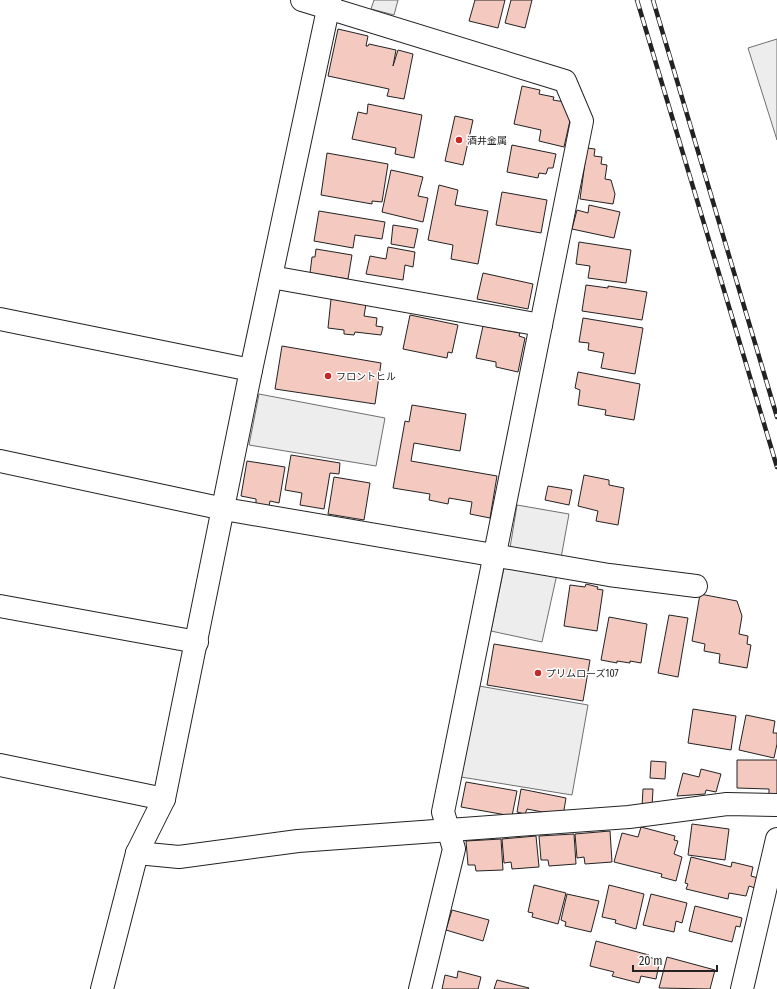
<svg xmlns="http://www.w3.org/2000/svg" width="777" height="989" font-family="'Fira Sans Condensed','Noto Sans JP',sans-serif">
	<rect width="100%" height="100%" fill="#fff"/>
	<g fill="#ededed" stroke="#6f6f6f">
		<polygon points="374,0 398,0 394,15 371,9"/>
		<polygon points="777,39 777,140 748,48"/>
		<polygon points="259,394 385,418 376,466 249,445"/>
		<polygon points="517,505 569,514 561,558 510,548"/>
		<polygon points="505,563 557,574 542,642 491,631"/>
		<polygon points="479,686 588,705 572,795 461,777"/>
	</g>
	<g fill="#f3c9c0" stroke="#222">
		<polygon points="475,0 505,0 498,28 469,21"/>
		<polygon points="511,0 532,0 525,28 505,23"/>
		<polygon points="338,29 368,36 366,46 368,46 369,44 396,50 393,66 398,50 413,54 404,99 387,96 389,89 328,76"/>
		<polygon points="522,86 540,90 539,94 554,97 553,100 565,102 564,107 568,108 567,115 571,116 564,147 539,141 541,130 514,124"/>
		<polygon points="368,104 422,115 414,158 395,154 396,148 352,139 358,112 367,114"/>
		<polygon points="455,116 473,120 463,165 445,161"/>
		<polygon points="512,145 556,154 553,168 548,168 546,174 539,173 538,178 507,172"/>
		<polygon points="587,148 595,149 594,156 602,157 601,164 607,165 605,179 611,180 615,194 613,204 580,199"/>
		<polygon points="327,153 388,164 382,202 372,201 372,204 321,195"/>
		<polygon points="391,170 423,177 418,196 428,198 423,222 382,212"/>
		<polygon points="439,185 458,190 455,205 488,211 478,264 451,259 453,245 428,240"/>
		<polygon points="502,192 547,200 541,233 496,225"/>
		<polygon points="589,205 620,212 614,238 572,229 577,210 588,213"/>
		<polygon points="319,211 385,222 382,239 355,235 353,248 314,241"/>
		<polygon points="393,225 418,229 414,248 391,244"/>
		<polygon points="579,242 631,250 626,283 588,278 590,266 576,264"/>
		<polygon points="388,247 415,252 413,267 405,265 403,280 366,274 370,256 386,259"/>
		<polygon points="316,249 352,255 348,279 310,273 312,257 315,257"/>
		<polygon points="483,273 533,284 528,309 477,299"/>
		<polygon points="586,285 608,288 608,286 647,292 642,320 582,311"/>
		<polygon points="331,299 366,304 364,316 377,318 376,326 383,327 381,335 355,332 354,335 344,334 344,330 328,328"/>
		<polygon points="410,315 458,325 452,353 448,352 447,358 403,349"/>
		<polygon points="583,318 643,328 635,374 601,368 604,353 588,350 589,343 579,342"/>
		<polygon points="483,326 520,333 519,336 525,338 518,372 496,367 496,362 476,358"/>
		<polygon points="282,346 381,363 375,404 275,389"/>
		<polygon points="578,372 640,384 634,420 605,415 606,410 578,405 580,390 575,388"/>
		<polygon points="412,405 466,414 460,451 414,443 411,461 497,476 490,518 470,514 472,502 449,498 448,504 429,500 430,494 393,488 405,421 409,422"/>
		<polygon points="291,455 340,463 339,474 330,473 324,509 300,505 302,493 285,490"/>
		<polygon points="247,461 285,467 279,503 270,501 269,506 256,504 256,499 241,496"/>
		<polygon points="584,475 609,480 609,485 624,488 618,525 596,521 598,511 578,506"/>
		<polygon points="334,477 370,483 364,520 328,514"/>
		<polygon points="548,486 572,490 569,505 545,500"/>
		<polygon points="586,584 598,587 597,589 603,590 597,631 564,626 570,585 585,587"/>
		<polygon points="700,594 737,601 742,616 739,634 748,636 747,644 751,645 747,668 719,663 720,654 704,651 705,644 692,641"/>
		<polygon points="669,615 688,618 678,677 658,673"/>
		<polygon points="609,617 647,624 641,663 630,661 630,663 617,661 617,663 601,660"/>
		<polygon points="494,644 590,660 583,701 487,685"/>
		<polygon points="693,709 736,716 731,750 688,743"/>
		<polygon points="746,715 775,721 773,733 777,733 777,744 774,758 739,750"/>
		<polygon points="737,760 777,760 777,794 769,794 769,789 737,788"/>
		<polygon points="651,761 666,762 665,779 650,778"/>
		<polygon points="701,769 721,774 716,792 706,790 705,794 677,796 683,773 699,777"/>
		<polygon points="466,782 517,791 512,816 461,807"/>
		<polygon points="521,789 566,798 563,816 527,809 525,814 517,812"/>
		<polygon points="643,789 653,789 652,807 642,807"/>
		<polygon points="692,824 729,829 725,860 688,855"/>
		<polygon points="641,827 675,836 674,840 678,841 674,854 682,857 676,881 661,877 662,874 614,862 622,833 638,837"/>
		<polygon points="610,831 612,862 585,864 584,857 577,858 575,834"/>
		<polygon points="574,834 576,864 549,866 548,860 541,860 539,836"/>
		<polygon points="536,836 539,867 512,869 511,862 504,863 502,839"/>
		<polygon points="501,839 503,870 476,871 475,865 468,865 466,841"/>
		<polygon points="691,857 731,867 732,862 753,867 751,876 758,878 755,888 749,886 746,896 729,893 728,899 686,889 688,884 685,883"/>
		<polygon points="534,885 566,893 558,924 532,917 533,913 528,912"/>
		<polygon points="609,885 644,894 636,929 615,923 616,920 602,917"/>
		<polygon points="567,894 599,901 591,932 565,926 566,922 561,920"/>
		<polygon points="651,894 687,903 682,923 676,921 674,932 643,925"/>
		<polygon points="695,906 742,918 740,927 736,926 732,942 689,931"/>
		<polygon points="452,910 489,920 483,941 446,930"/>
		<polygon points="596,941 649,955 648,957 660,960 656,979 641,976 639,983 612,976 614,972 590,966"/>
		<polygon points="667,957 715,970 710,989 659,988"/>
		<polygon points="458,971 481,977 478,989 442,989 445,975 457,978"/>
		<polygon points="497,980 529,988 528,989 494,989"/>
	</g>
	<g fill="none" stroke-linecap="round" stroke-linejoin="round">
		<g stroke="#222" stroke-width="24">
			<g id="minor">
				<polyline points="302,0 565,81 582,121 443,812 454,849 420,989"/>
				<polyline points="271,277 541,325"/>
				<polyline points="0,319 251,370"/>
				<polyline points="0,461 224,509 609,575 696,586"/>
				<polyline points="0,606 197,642"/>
				<polyline points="0,765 164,799"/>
				<polyline points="137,853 179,857 298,841 629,817 727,804 777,805"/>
				<polyline points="102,989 137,853 164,799 251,370 330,0"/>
				<polyline points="742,989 777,839"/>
			</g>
		</g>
		<use href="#minor" stroke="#fff" stroke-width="22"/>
		<g stroke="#222" stroke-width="4.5">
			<g id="rail">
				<polyline points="637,0 777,467"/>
				<polyline points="653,0 777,417"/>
			</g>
		</g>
		<use href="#rail" stroke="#fff" stroke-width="3" stroke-dasharray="9" stroke-linecap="butt"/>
	</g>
	<g fill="#c62828" stroke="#fff" stroke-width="1.5">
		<circle cx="459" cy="140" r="4"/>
		<circle cx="328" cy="376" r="4"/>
		<circle cx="538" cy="673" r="4"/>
	</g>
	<g text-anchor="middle" stroke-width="3" stroke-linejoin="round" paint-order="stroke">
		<g font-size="10" fill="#222" stroke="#fff" text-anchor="start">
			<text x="467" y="144">酒井金属</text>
			<text x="336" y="380">フロントヒル</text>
			<text x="546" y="677">プリムローズ107</text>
		</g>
	</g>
	<path d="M633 965v6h84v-6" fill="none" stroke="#222222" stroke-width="2"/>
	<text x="639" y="965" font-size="12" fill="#222222" stroke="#ffffff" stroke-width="3" paint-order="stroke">20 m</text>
</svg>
